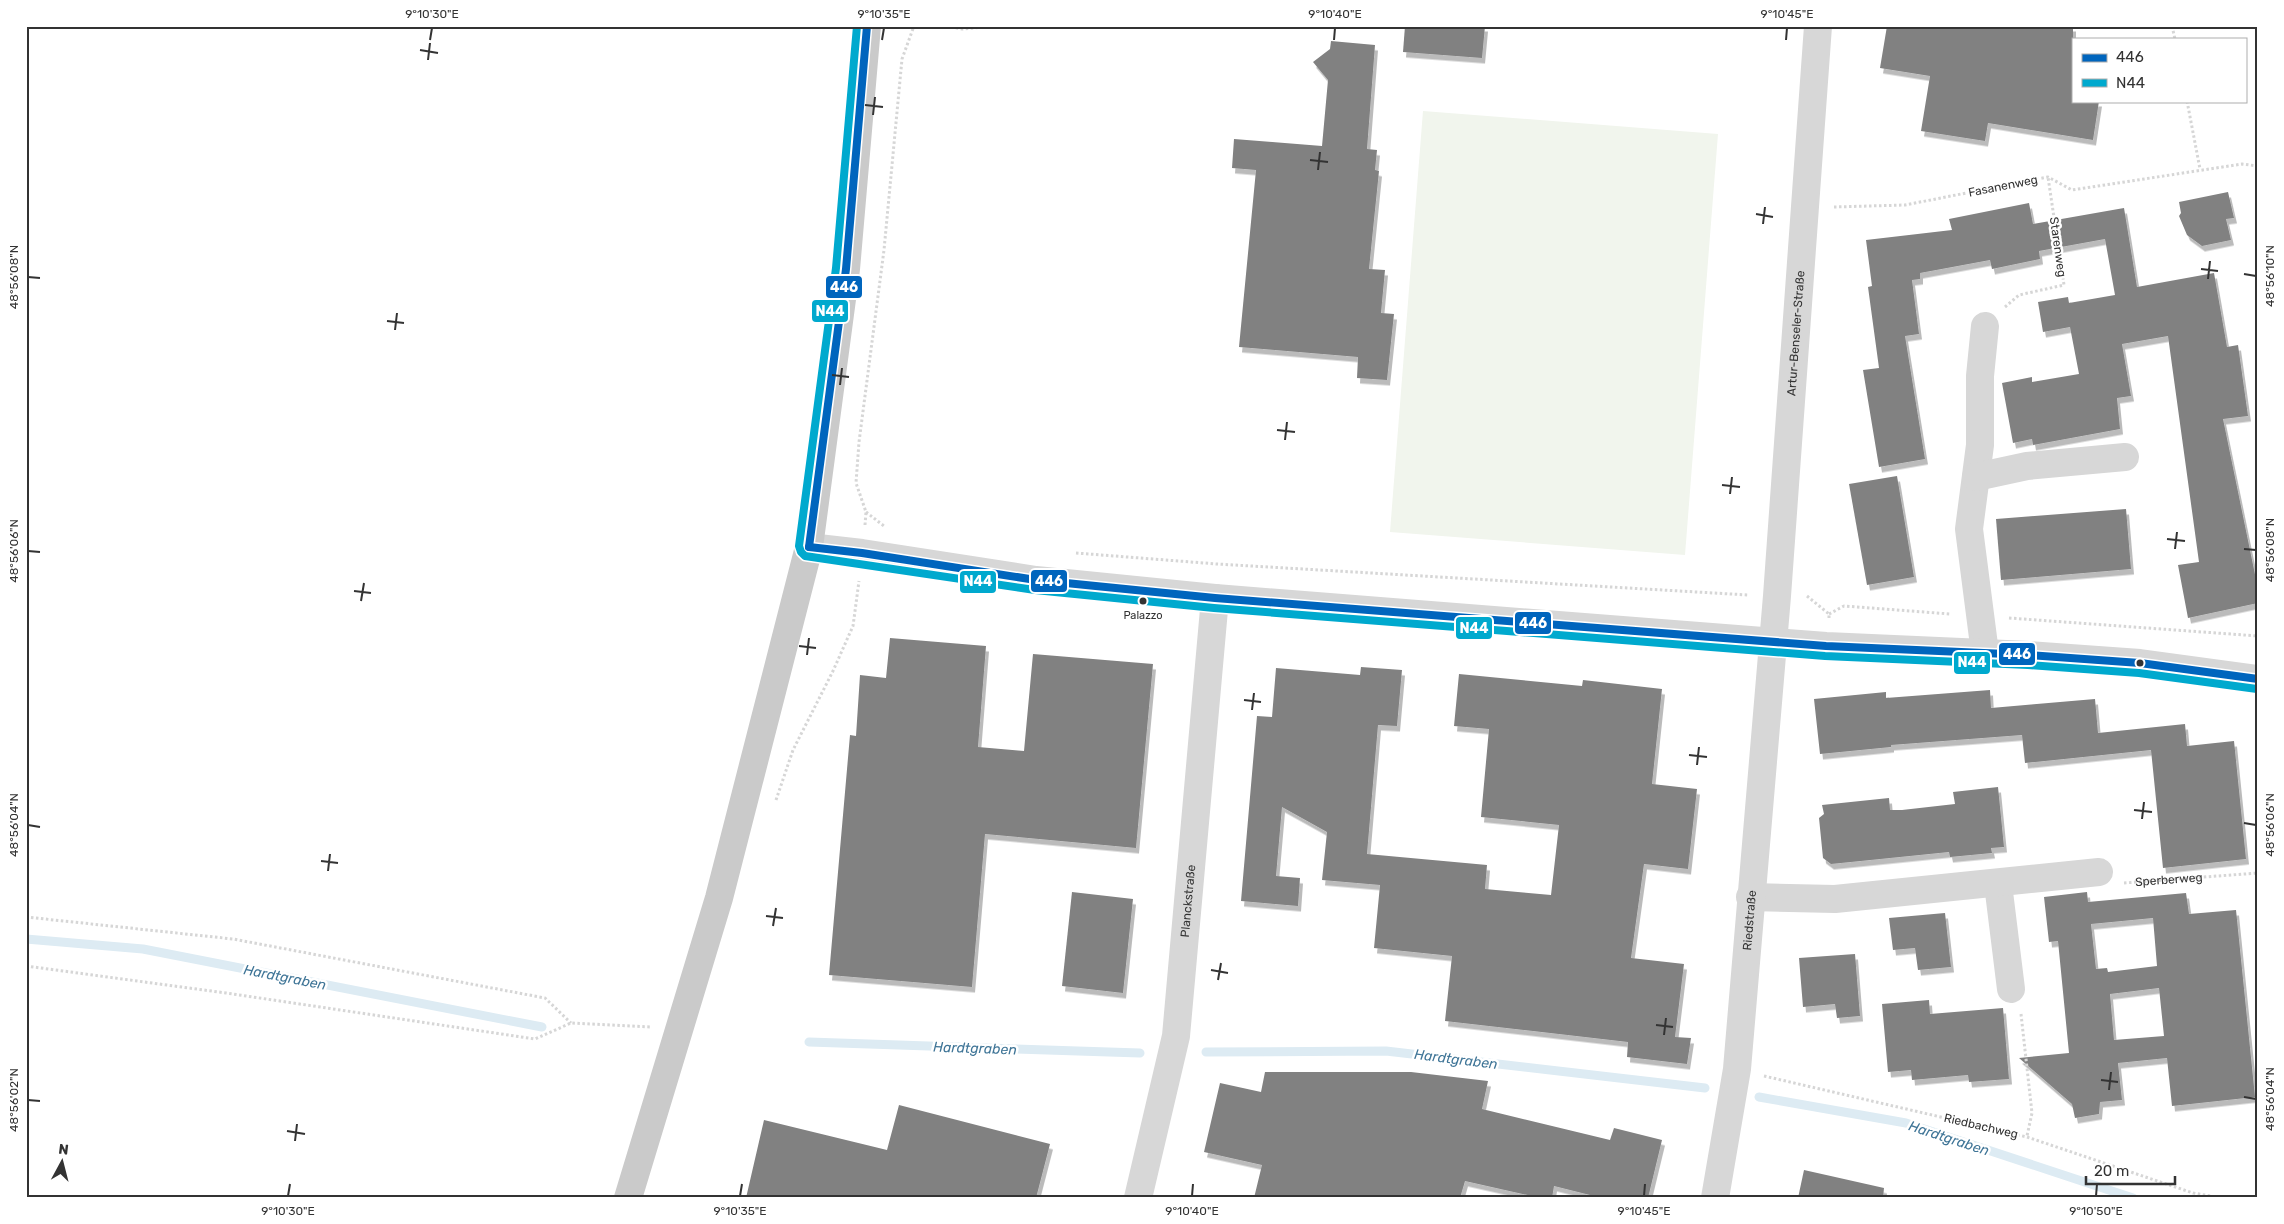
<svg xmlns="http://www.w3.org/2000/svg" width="2284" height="1224" font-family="Rubik,sans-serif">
	<defs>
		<filter id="shadow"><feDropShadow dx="3" dy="5.5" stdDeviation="0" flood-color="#0004"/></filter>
	</defs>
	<rect width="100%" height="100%" fill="#fff"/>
	<polygon fill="#f1f5ed" points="1423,111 1718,134 1685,555 1390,532"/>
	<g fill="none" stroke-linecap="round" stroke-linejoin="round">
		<g stroke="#ddebf3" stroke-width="9">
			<polyline points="26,939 143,949 542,1027"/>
			<polyline points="809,1042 1140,1053"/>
			<polyline points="1206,1052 1386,1051 1705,1088"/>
			<polyline points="1759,1097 1906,1123 2133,1198"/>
		</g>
	</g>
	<g fill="#818181" fill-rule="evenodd" filter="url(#shadow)">
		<polygon points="1405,26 1485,26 1482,58 1403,52"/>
		<polygon points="1887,26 2073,26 2073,101 2099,101 2093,140 1988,123 1985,141 1921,131 1930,76 1880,68"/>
		<polygon points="1331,41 1375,45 1367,149 1377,150 1375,170 1379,171 1369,269 1385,270 1381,313 1394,314 1387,380 1357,378 1358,357 1239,347 1256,170 1232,168 1234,139 1322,146 1328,80 1313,62 1330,49"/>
		<polygon points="2228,192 2234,218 2226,219 2231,240 2202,246 2187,235 2179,216 2181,213 2179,202"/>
		<polygon points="2029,203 2033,224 2124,208 2137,287 2214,273 2227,347 2238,345 2248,416 2223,419 2258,589 2258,603 2188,618 2178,565 2199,562 2168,336 2122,344 2131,396 2117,398 2120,429 2033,445 2032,439 2013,443 2002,383 2032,377 2032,382 2079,374 2070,327 2043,332 2038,302 2068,297 2069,303 2115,295 2105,239 2039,251 2040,259 1992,269 1990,260 1920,273 1920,279 1912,280 1919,334 1905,336 1925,459 1879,467 1863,370 1879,368 1868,287 1872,286 1866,240 1952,230 1949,219"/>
		<polygon points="1897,476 1914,577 1867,585 1849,484"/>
		<polygon points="2126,509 2131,569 2001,580 1996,519"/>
		<polygon points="890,638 986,646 978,747 1024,751 1033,654 1153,664 1136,848 985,834 972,987 829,975 850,735 856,736 860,675 886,678"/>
		<polygon points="1361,667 1402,670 1397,726 1378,725 1367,854 1487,865 1485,889 1551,895 1559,825 1481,817 1489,729 1454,726 1459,674 1582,686 1583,680 1662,689 1652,784 1697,789 1688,869 1644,864 1631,958 1684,964 1675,1037 1691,1038 1687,1064 1627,1057 1628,1042 1445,1021 1452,956 1374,948 1380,885 1322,880 1327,832 1282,807 1276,876 1300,878 1298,906 1241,901 1257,716 1272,717 1276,668 1360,675"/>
		<polygon points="1990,690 1991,708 2095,699 2098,733 2185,724 2187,746 2234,741 2246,859 2163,868 2151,750 2025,763 2022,735 1891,745 1891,747 1820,754 1814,699 1886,692 1886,698"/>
		<polygon points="1998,787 2004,847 1991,848 1992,853 1950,857 1949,852 1831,864 1823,858 1819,818 1824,814 1822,805 1889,798 1890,810 1902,810 1955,804 1953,792"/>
		<polygon points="1072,892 1133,899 1123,993 1062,986"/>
		<path d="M 2087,892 L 2088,902 L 2186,893 L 2189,914 L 2236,910 L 2255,1097 L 2172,1106 L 2167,1058 L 2118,1063 L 2122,1100 L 2100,1102 L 2099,1114 L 2075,1118 L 2072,1104 L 2019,1058 L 2069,1053 L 2058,941 L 2049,942 L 2044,897 ZM 2153,918 L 2157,966 L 2108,972 L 2107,968 L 2096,969 L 2091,924 ZM 2159,988 L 2164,1036 L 2114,1040 L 2110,994 Z"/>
		<polygon points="1945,913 1951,967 1918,970 1915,948 1893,950 1889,918"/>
		<polygon points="1855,954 1860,1016 1837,1018 1835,1004 1803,1007 1799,958"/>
		<polygon points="1929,1000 1930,1014 2003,1008 2009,1079 1969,1082 1968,1075 1912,1080 1911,1070 1888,1072 1882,1004"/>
		<polygon points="1265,1072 1411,1072 1488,1081 1482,1109 1610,1140 1614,1128 1662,1140 1648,1198 1602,1198 1554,1186 1552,1198 1541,1198 1465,1181 1460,1198 1254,1198 1262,1165 1204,1152 1220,1083 1261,1092"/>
		<polygon points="899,1105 1050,1144 1036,1198 746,1198 764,1120 887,1150"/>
		<polygon points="1804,1170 1884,1188 1883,1198 1798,1198"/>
	</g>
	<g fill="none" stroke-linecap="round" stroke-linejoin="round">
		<g stroke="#d6d6d6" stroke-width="3" stroke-dasharray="2.5 2.5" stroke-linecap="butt">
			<polyline points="946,26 962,29 995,26"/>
			<polyline points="2172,26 2175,39"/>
			<polyline points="2187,101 2200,169"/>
			<polyline points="1834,207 1905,205 2048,177 2072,190 2242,164 2258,166"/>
			<polyline points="2005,307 2019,295 2064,285 2048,177"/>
			<polyline points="866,512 884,526"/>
			<polyline points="865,525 866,512 856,483 859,442 884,250 902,59 914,26"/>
			<polyline points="1076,553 1217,564 1748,595"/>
			<polyline points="1807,596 1829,614 1829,619"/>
			<polyline points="1829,614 1844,606 1950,614"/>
			<polyline points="2009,618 2258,636"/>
			<polyline points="776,800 793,750 833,671 853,626 859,581"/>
			<path id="s1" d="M 2124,883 L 2258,873"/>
			<polyline points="26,917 233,939 545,998 571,1023"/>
			<polyline points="26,966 226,993 535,1039 571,1023 650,1027"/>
			<polyline points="2021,1014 2032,1113 2027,1136"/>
			<polyline points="1764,1076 2027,1137 2193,1193 2222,1198"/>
		</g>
		<g stroke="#d7d7d7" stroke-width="28">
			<polyline points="1985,326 1980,376 1980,445 1969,529 1985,653"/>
			<polyline points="1976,477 2027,466 2125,457"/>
			<polyline points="809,547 862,553 1036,580 1215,598 1826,646 2029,655 2140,663 2258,679"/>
			<polyline points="1998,884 2011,989"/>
			<polyline points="1750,897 1835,899 2099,872"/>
			<path id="s2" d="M 1138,1198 L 1176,1036 L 1215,598"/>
			<path id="s3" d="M 1715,1198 L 1737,1069 L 1777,596 L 1818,26"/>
		</g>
		<polyline stroke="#cacaca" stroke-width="28" points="628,1198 719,898 809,547 846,269 867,26"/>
		<g stroke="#fff" stroke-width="11">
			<g id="bus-1">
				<polyline points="809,547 862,553 1036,580 1215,598 1826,646 2029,655 2140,663 2258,679"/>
				<polyline points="809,547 846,269 867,26"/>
			</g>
		</g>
		<g stroke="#fff" stroke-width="11">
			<polyline id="bus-2" points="857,26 836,268 799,546 801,552 805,556 1035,590 1214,608 1825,656 2028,665 2139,673 2257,689"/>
		</g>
		<use href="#bus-1" stroke="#0065bd" stroke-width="8"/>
		<use href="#bus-2" stroke="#00a9ce" stroke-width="8"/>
	</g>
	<path fill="none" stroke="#333" stroke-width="2" d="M 430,40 L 432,28M 882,40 L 884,28M 1334,40 L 1335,28M 1786,40 L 1787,28M 420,50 L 438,53M 428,60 L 430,43M 865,105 L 883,107M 873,115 L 875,97M 1310,160 L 1328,162M 1318,170 L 1320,152M 1756,214 L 1773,217M 1763,224 L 1765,207M 2201,269 L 2218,271M 2244,274 L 2256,276M 28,277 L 40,278M 2208,279 L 2210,261M 387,321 L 404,323M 395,330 L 397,313M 832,375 L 849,377M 840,385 L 842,368M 1277,430 L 1295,432M 1285,440 L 1287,422M 1722,485 L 1740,487M 1730,494 L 1732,477M 2167,539 L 2185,541M 2175,549 L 2177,532M 2244,549 L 2256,550M 28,551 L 40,552M 354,591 L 371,593M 361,601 L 364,583M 799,646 L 816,648M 807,655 L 809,638M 1244,700 L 1261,702M 1252,710 L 1254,693M 1689,755 L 1707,757M 1697,765 L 1699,747M 2134,810 L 2152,812M 2142,819 L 2144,802M 2244,823 L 2256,825M 28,825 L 40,827M 321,861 L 338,863M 328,871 L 330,854M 766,916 L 783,918M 773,926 L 776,908M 1211,970 L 1228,973M 1218,980 L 1221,963M 1656,1025 L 1673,1027M 1664,1035 L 1666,1018M 2101,1080 L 2118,1082M 2109,1090 L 2111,1072M 2244,1097 L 2256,1099M 28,1100 L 40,1101M 287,1131 L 305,1134M 295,1141 L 297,1124M 288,1196 L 290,1184M 740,1196 L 742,1184M 1192,1196 L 1193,1184M 1644,1196 L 1645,1184M 2096,1196 L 2097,1184"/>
	<g fill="#333" stroke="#fff" stroke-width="2">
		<circle cx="1143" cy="601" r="4.5"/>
		<circle cx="2140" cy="663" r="4.5"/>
	</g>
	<g text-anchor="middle" stroke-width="5" stroke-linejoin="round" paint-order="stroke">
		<g font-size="11" fill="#333" stroke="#fff">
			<text x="1143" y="619">Palazzo</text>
		</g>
		<g font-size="12" fill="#333" stroke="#fff">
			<text transform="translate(2003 186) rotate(-11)" y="4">Fasanenweg</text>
			<text transform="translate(2058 247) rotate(82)" y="4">Starenweg</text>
			<text dy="4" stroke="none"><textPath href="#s3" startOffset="869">Artur-Benseler-Straße</textPath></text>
			<text dy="4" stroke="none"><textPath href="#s1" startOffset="45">Sperberweg</textPath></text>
			<text dy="4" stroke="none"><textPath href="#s2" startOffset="302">Planckstraße</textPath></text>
			<text dy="4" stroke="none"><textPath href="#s3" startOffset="280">Riedstraße</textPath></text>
			<text transform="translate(1981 1126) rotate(13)" y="4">Riedbachweg</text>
		</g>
		<g font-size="14" font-style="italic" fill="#3f7597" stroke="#fff">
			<text transform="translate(285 977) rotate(11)" y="5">Hardtgraben</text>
			<text transform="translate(975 1048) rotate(2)" y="5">Hardtgraben</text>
			<text transform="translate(1456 1059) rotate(7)" y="5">Hardtgraben</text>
			<text transform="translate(1949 1138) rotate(18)" y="5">Hardtgraben</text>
		</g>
	</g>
	<g stroke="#fff" stroke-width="2">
		<rect x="825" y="275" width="38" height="24" rx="5" fill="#0065bd"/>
		<rect x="811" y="299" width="38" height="24" rx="5" fill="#00a9ce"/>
		<rect x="1030" y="569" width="38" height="24" rx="5" fill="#0065bd"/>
		<rect x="959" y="570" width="38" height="24" rx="5" fill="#00a9ce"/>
		<rect x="1514" y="611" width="38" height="24" rx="5" fill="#0065bd"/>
		<rect x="1455" y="616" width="38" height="24" rx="5" fill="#00a9ce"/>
		<rect x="1998" y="642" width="38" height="24" rx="5" fill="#0065bd"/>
		<rect x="1953" y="651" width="38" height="24" rx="5" fill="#00a9ce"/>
	</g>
	<g font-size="14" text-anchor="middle" font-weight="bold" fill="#fff">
		<text x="844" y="292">446</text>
		<text x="830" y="316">N44</text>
		<text x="1049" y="586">446</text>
		<text x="978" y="586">N44</text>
		<text x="1533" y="628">446</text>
		<text x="1474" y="633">N44</text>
		<text x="2017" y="659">446</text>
		<text x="1972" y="667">N44</text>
	</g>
	<rect width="2284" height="1224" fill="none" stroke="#ffffff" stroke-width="55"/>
	<rect x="2072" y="38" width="175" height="65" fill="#ffffff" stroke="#adadad"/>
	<rect x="2082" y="54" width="25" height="8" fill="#0065bd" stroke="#adadad"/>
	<text x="2116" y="62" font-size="15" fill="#333333">446</text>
	<rect x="2082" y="79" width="25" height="8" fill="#00a9ce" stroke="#adadad"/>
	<text x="2116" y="88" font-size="15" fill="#333333">N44</text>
	<g transform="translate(62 1162) rotate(7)" stroke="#ffffff" stroke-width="4" paint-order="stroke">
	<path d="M0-4L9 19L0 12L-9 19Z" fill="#333333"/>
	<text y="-8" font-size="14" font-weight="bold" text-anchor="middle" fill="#333333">N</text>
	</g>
	<path d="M2086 1176v8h89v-8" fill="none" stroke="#333333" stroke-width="2.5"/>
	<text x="2094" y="1176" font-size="15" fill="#333333" stroke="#ffffff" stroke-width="4" paint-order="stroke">20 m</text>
	<rect x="28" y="28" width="2228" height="1168" fill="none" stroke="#333" stroke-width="2"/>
	<g font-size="12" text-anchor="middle" fill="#333">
		<text x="432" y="18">9°10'30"E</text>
		<text x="884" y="18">9°10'35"E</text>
		<text x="1335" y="18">9°10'40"E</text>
		<text x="1787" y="18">9°10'45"E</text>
		<text transform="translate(2270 276) rotate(-90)" y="4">48°56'10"N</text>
		<text transform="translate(14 277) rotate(-90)" y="4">48°56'08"N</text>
		<text transform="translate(2270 550) rotate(-90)" y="4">48°56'08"N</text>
		<text transform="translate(14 551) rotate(-90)" y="4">48°56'06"N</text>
		<text transform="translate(2270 825) rotate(-90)" y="4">48°56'06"N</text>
		<text transform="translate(14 825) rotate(-90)" y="4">48°56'04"N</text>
		<text transform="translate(2270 1099) rotate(-90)" y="4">48°56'04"N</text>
		<text transform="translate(14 1100) rotate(-90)" y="4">48°56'02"N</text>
		<text x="288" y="1215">9°10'30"E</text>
		<text x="740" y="1215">9°10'35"E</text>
		<text x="1192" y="1215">9°10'40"E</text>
		<text x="1644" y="1215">9°10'45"E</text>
		<text x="2096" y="1215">9°10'50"E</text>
	</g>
</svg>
